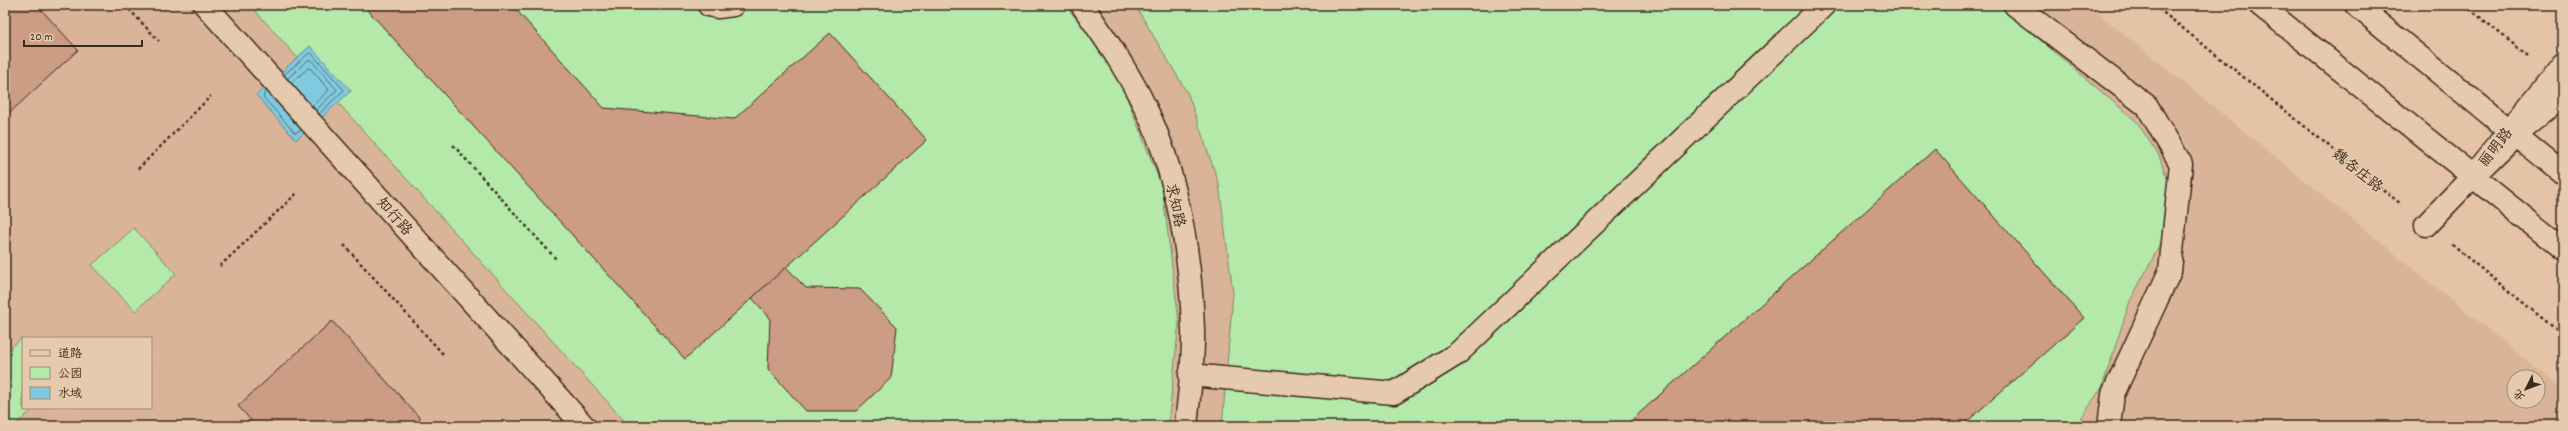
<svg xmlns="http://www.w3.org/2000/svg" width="2568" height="431" font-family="Dekko,'LXGW WenKai TC',sans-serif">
	<rect width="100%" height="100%" fill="#e4c3a7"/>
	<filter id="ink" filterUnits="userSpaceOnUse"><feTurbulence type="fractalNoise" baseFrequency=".025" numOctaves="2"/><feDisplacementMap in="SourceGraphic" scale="8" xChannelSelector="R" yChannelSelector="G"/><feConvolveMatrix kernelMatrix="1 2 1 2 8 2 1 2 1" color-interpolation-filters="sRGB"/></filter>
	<g filter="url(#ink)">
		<path fill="#dab499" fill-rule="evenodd" d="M 5,5 L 2088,5 L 2563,390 L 2563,426 L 5,426 ZM 23,338 L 151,338 L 151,408 L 23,408 ZM 2514,377 L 2538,377 L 2538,401 L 2514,401 Z"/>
		<g fill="#b5e9aa" stroke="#788a64">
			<polygon points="250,5 1064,5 1110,55 1162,187 1179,322 1168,426 629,426"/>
			<polygon points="1135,5 1999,5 2137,122 2159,156 2171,189 2169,228 2130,301 2102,387 2076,426 1222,426 1233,293 1219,184 1188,94"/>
			<polygon points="134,228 176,274 135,311 92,265"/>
			<polygon points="22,338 23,408 34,408 14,426 5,426 5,353"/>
		</g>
		<polygon fill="#80cae1" stroke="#648a93" points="310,46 351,91 296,140 256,95"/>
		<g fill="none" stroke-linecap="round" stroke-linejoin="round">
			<g stroke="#576a6c" stroke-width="1">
				<polyline points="284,75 309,53 311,53 344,90 319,114"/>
				<polyline points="287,79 308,60 311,60 337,90 316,110"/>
				<polyline points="291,83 308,68 311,69 329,90 312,106"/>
				<polyline points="266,91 263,97 295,133 301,130"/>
				<polyline points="270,95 298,126"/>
			</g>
		</g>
		<g fill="#cc9c84" stroke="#3b2a1e">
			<polygon points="5,5 37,5 78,50 5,117"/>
			<polygon points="363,5 512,5 604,108 734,119 830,33 927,140 685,359"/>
			<polygon points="1935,149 2084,318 1962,426 1625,426"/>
			<polygon points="786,267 806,288 860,289 897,327 891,378 856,411 806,411 768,369 770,318 752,298"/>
			<polygon points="332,321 427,426 256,426 238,406"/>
		</g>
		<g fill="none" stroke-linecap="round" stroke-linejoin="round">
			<g stroke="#3b2a1e" stroke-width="25">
				<g id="minor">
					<polyline points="205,5 584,426"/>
					<polyline points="709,5 718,7 733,5"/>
					<path d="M 1082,5 C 1108,42 1134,80 1152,122 C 1179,185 1191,261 1193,329 C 1194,361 1189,394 1186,426"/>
					<polyline points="2015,5 2147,106 2181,164 2170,271 2113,394 2109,426"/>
					<polyline points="2563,64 2474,175 2516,134 2563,95"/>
					<polyline points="2426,225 2474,175"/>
					<polyline points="1190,375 1394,393 1457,354 1824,5"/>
				</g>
			</g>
			<g stroke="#3b2a1e" stroke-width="25">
				<g id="major">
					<polyline points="2260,5 2563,249"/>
					<polyline points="2356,5 2563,174"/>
				</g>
			</g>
			<g stroke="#3b2a1e" stroke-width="2.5" stroke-dasharray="3 3" stroke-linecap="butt">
				<polyline points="125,5 159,41"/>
				<polyline points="2154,5 2401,204"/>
				<polyline points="2465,5 2528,56"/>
				<polyline points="453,145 556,259"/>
				<polyline points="138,169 211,96"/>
				<polyline points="344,245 443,354"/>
				<polyline points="2452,245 2563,335"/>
				<polyline points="220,266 298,192"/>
			</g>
			<use href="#minor" stroke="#e6caad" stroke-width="22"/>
			<use href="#major" stroke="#e6caad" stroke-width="22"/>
		</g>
	</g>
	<g text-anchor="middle" stroke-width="3.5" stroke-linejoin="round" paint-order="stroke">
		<g font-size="15" fill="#3b2a1e" stroke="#e6caad">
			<text transform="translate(2495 147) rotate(-52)" y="5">丽明路</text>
			<text transform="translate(2358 170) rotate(39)" y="5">魏各庄路</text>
			<text transform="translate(1176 205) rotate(78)" y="5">求知路</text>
			<text transform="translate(395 216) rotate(48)" y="5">知行路</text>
		</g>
	</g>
	<rect width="2568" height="431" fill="none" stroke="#e6caad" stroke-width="20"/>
	<rect x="10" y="10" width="2548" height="411" fill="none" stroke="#3b2a1e" stroke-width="1.5" filter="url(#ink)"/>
	<rect x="22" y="337" width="130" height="72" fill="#e6caad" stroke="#a28a74"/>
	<rect x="30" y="350" width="20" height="6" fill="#e6caad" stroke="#a28a74"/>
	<text x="58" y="357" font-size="12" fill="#3b2a1e">道路</text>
	<rect x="30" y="367" width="20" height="12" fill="#b5e9aa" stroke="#a28a74"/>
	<text x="58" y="377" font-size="12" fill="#3b2a1e">公园</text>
	<rect x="30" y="387" width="20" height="12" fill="#80cae1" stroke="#a28a74"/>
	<text x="58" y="397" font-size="12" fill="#3b2a1e">水域</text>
	<g transform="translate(2526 389) rotate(228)"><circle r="19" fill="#e6caad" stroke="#a28a74"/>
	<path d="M0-3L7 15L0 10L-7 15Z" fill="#3b2a1e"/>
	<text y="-6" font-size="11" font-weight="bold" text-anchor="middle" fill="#3b2a1e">北</text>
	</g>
	<path d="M24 40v6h118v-6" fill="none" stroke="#3b2a1e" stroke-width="2"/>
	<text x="30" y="40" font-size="12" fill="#3b2a1e" stroke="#e6caad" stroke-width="3" paint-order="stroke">20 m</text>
</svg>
